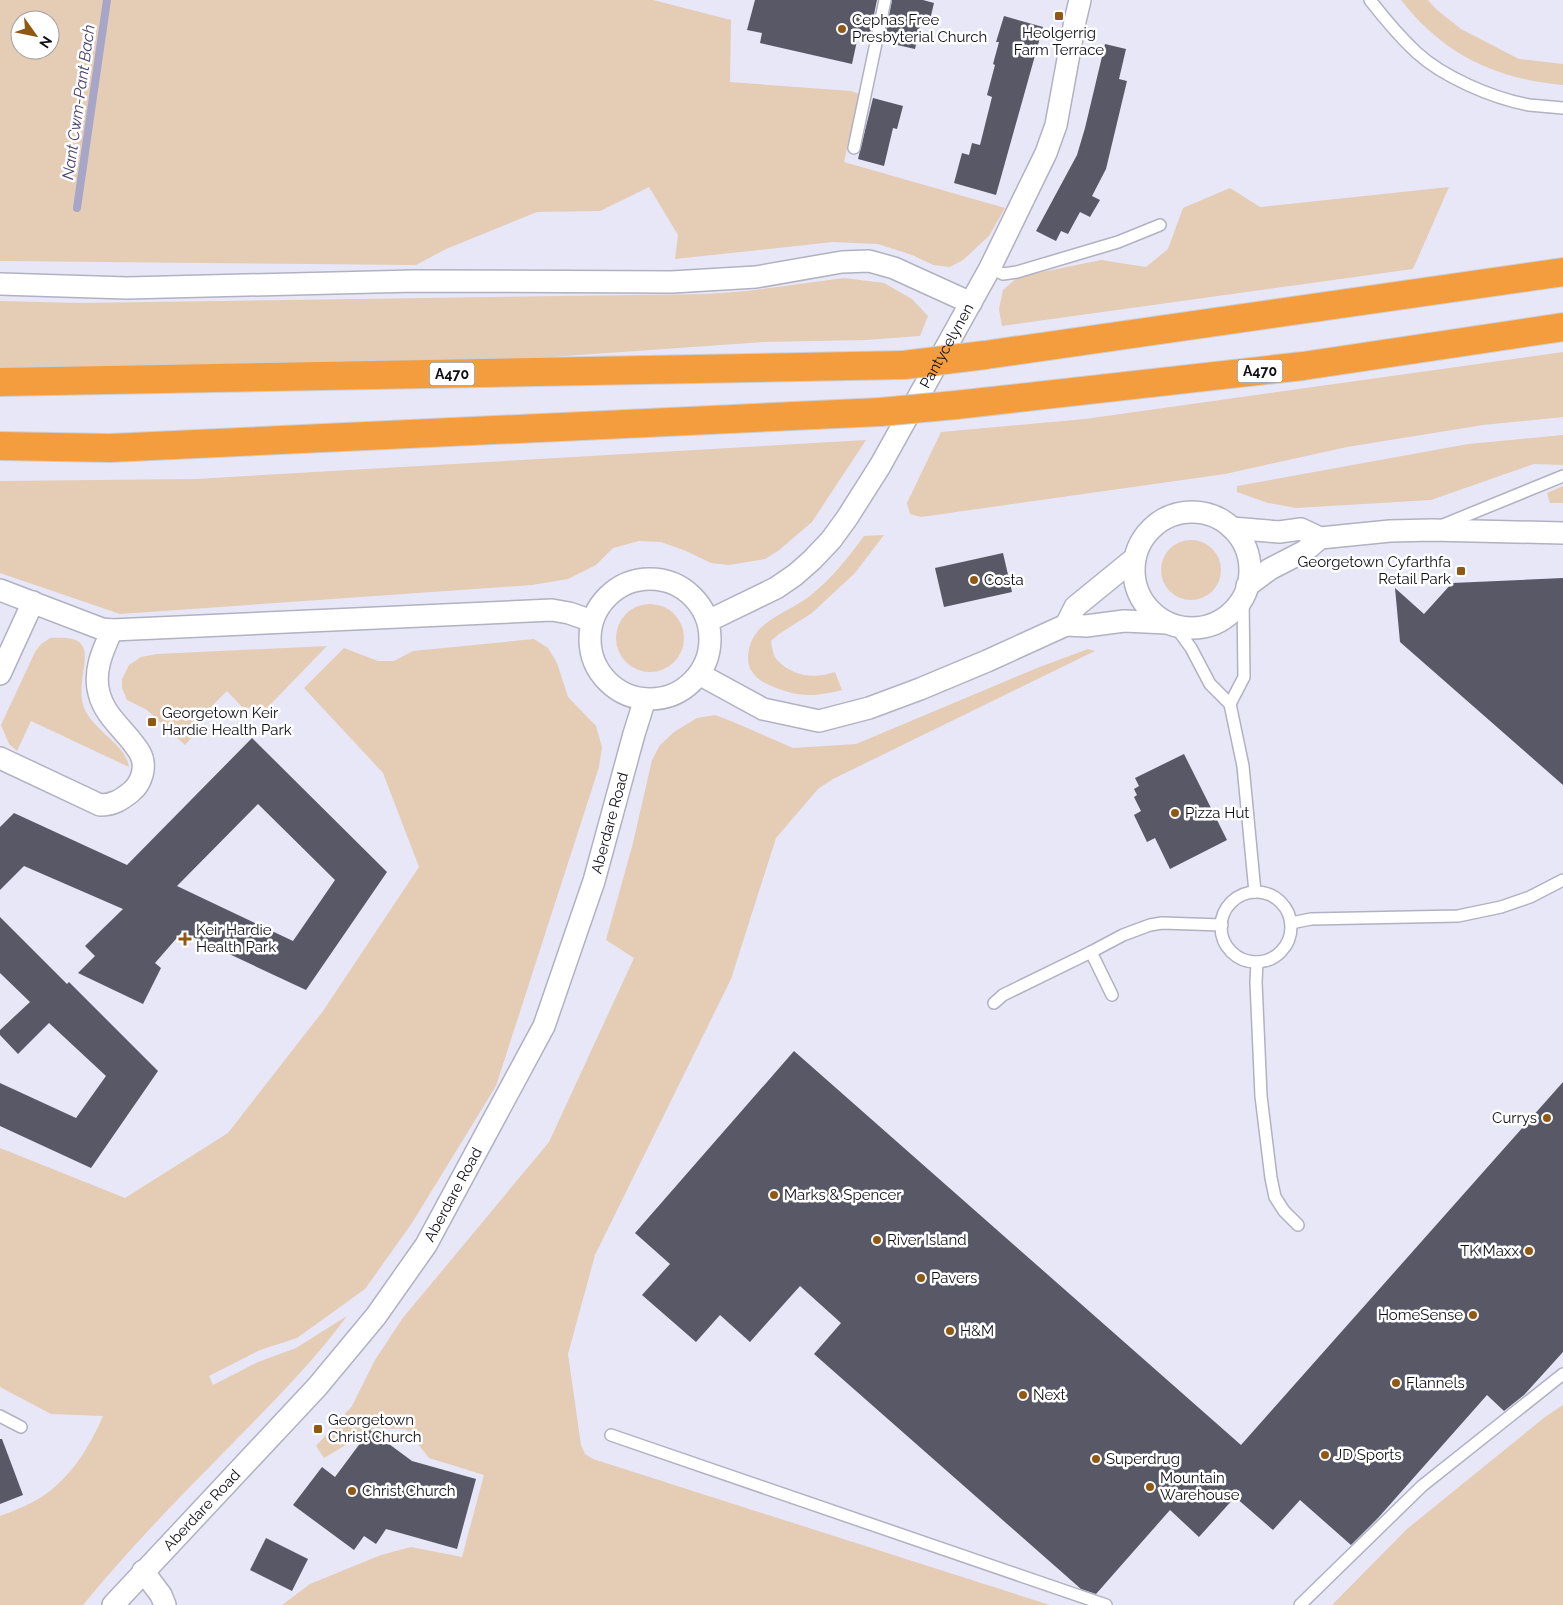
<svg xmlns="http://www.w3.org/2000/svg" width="1563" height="1605" font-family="Raleway,sans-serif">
	<rect width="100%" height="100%" fill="#e7e7f8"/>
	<g fill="#e5ccb5" fill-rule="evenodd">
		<path d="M 0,0 L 653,0 L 731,20 L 730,82 L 851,91 L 859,94 L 844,162 L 1005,208 L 989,236 L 963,260 L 950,267 L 933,265 L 912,255 L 878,244 L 833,242 L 675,259 L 678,235 L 649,187 L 600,211 L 537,212 L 446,249 L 416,265 L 0,261 ZM 20,20 L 50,20 L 50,50 L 20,50 Z"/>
		<path d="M 1401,0 L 1428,0 L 1437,10 L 1461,29 L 1519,59 L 1563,64 L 1563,85 C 1495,79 1443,54 1401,0 Z"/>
		<polygon points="1449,187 1413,269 1002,326 999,309 1003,290 1018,277 1101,260 1146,267 1168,249 1183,208 1230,188 1260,207"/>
		<polygon points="844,278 884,283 912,299 928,316 920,336 865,340 764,342 450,364 0,371 0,301 79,303 707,294 747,291"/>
		<polygon points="1563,352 1563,417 1483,425 1347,447 1225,474 921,517 910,514 907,503 941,432 1085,419"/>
		<polygon points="1563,435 1563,465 1534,464 1431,500 1296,508 1268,503 1237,492 1237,486 1468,444"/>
		<polygon points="866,440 812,522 778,551 765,559 729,565 711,563 686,551 661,542 639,541 613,548 596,565 568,579 532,585 120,614 0,573 0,481 196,479"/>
		<polygon points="1563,486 1563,503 1550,503 1547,493"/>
		<path d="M 884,535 L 855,573 L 812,613 L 779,634 L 771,641 C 772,647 773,656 777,660 C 793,677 815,679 835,672 L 842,690 C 810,698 795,697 765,683 C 756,678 748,670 748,659 C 748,621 786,615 811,595 C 832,578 848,558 864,536 Z"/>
		<circle cx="1191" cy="570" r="30"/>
		<circle cx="650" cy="638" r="34"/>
		<path d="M 50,638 C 60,638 78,636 83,647 C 90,662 74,690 86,712 C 96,731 127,747 129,767 L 31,721 L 17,751 L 9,744 L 1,725 L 35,652 L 41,644 Z"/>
		<path d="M 534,639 L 548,648 L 557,663 L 568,697 L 596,726 L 602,747 L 599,767 L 496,1086 L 412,1223 L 365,1289 L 297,1338 L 260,1350 L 209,1376 L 213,1385 L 258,1362 L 296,1348 L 347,1316 C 311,1365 267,1408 225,1451 C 176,1501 127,1551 83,1605 L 0,1605 L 0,1516 C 16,1510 32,1504 46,1494 C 73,1474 90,1446 103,1416 L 51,1414 L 0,1387 L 0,1148 L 125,1198 L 228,1133 L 323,1011 L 419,867 L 383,773 L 304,688 L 344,648 L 378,661 L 394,661 L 413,651 Z"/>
		<polygon points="327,646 266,709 242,707 227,691 192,726 197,732 185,745 147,710 127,700 122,688 122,679 129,665 141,657 157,654"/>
		<polygon points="1088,649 1095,651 833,779 818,789 776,838 731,979 595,1255 568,1354 581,1445 585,1454 593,1459 1050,1605 282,1605 310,1584 381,1555 411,1547 462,1557 484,1475 429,1458 406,1429 374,1428 324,1458 316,1446 352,1406 375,1360 402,1319 549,1142 634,958 606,940 633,843 652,760 660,745 674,732 697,718 715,715 731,721 793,748 856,744 1037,668"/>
		<polygon points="1563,1405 1563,1605 1332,1605 1407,1529 1545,1417"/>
	</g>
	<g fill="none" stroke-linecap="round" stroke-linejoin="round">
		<polyline stroke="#a7a6c8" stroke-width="8" points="77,208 107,0"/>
	</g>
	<g fill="#585867" fill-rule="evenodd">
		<polygon points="755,0 877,0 869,39 858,36 852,64 760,43 762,33 747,30"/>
		<polygon points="892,0 923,0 934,3 929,24 921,22 915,49 884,42"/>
		<polygon points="1004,16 1043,27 996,195 954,183 962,153 969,155 972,143 980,145 992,97 987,95 995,65 993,64 999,42 996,42"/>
		<polygon points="1105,44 1126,49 1119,79 1127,81 1106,169 1092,196 1100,200 1090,217 1080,212 1068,234 1061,231 1056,241 1036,231 1077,155 1085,128"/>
		<polygon points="873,98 903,106 897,129 893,128 884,166 858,159"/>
		<polygon points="1003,553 1012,592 944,607 935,568"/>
		<polygon points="1563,578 1563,785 1400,642 1395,588 1424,614 1452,583"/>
		<path d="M 252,738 L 387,872 L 306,990 L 182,932 L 155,963 L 161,968 L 143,1004 L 78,973 L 95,956 L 85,946 L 123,909 L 24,866 L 0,890 L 0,827 L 14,813 L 127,865 ZM 258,804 L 335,880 L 293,941 L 177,886 Z"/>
		<polygon points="1184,754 1227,840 1170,869 1155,838 1147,842 1134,815 1141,811 1134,797 1137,795 1134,789 1139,786 1135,778"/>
		<polygon points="0,917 67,984 69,982 158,1071 91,1168 0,1126 0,1083 76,1118 106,1076 49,1023 18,1054 0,1035 0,1030 30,1002 0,973"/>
		<polygon points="794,1051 1241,1445 1563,1082 1563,1352 1524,1395 1504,1411 1487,1395 1378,1518 1351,1545 1300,1500 1273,1530 1235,1497 1199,1537 1170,1510 1096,1594 1081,1589 814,1354 841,1323 800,1286 750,1342 720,1315 696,1342 642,1295 670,1264 635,1233"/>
		<polygon points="370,1430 412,1461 476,1479 457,1549 386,1529 376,1544 364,1536 354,1550 293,1505 322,1467 335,1477"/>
		<polygon points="0,1439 2,1439 23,1495 0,1504"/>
		<polygon points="266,1538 308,1559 292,1591 250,1570"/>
	</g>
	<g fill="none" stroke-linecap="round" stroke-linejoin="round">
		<g stroke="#b1b1c1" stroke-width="14">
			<g id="lane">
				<path d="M 1370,0 C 1384,18 1399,36 1416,52 C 1443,77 1492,98 1529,105 C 1540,106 1552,107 1563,108"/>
				<polyline points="854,148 885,0"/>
				<polyline points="990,268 1003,274 1017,272 1118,242 1160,225"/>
				<polyline points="1443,525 1563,476"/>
				<polyline points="1175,626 1191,648 1210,684 1230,704 1243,766 1255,892"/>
				<polyline points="1230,704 1244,677 1243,598"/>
				<circle cx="1256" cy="927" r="35"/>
				<polyline points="1291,923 1311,919 1458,916 1501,907 1530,897 1563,880"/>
				<polyline points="1091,952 1112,995"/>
				<polyline points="1257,962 1256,982 1261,1096 1271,1178 1275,1197 1284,1211 1298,1225"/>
				<polyline points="994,1003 1003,995 1091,952 1123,935 1150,925 1162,923 1222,925"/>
				<polyline points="0,1416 21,1427"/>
				<polyline points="611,1435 1106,1605"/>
				<polyline points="1300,1605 1422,1486 1563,1374"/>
			</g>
		</g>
		<g stroke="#b1b1c1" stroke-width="24">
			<g id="street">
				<polyline points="0,284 127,288 414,281 672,282 756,277 842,262 869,261 894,268 971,303"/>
				<circle cx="1192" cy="570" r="58"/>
				<polyline points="1232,528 1279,532 1301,529 1320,538 1390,531 1432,530 1563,533"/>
				<circle cx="650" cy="639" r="60"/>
				<polyline points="1247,586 1270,569 1305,551 1320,538"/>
				<polyline points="0,590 102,629 112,630 552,610 569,613 592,621"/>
				<path id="s1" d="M 708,621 L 776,588 L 795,575 L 812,560 L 831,540 L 847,518 L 880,466 L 990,268 L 1046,153 L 1056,125 L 1075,21 L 1080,0"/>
				<polyline points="1066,625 1075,607 1135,558"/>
				<polyline points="0,674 33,602"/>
				<polyline points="699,674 763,709 819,721 869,708 920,689 987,661 1066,625 1086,626 1124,621 1167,623"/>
				<path d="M 0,758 L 100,805 C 113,805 121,800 131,792 C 142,783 147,766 140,753 C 128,732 105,718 99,693 C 93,671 103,650 112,630"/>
				<polyline points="143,1571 161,1595 165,1605"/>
				<path id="s2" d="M 113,1605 L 317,1387 L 376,1316 L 426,1245 L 544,1026 L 594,881 L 634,734 L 645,699"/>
			</g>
		</g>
		<g stroke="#cfcfd0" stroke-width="30">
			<g id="highway">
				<polyline points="985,355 1563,272"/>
				<polyline points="0,382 904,365"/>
				<polyline points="956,405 1303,366 1563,327"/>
				<polyline points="0,446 110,448 880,412"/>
			</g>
		</g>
		<use href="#lane" stroke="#fff" stroke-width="11"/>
		<use href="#street" stroke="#fff" stroke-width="21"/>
		<use href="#highway" stroke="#f39d3e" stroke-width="28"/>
		<g stroke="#cfcfd0" stroke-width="30" stroke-linecap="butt">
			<g id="highway-bridge">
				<polyline points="904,365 985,355"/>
				<polyline points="880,412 956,405"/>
			</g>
		</g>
		<use href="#highway-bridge" stroke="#f39d3e" stroke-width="28"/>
	</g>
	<g fill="#915813" stroke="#fff" stroke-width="2">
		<rect x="1054" y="11" width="10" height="10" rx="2.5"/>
		<circle cx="842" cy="29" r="5"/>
		<rect x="1456" y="566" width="10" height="10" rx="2.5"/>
		<circle cx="974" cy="580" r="5"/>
		<rect x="147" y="717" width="10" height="10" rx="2.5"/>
		<circle cx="1175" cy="813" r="5"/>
		<path d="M182.5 931.5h5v5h5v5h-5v5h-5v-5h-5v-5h5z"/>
		<circle cx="1547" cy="1118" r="5"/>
		<circle cx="774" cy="1195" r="5"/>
		<circle cx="877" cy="1240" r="5"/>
		<circle cx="1529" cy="1251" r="5"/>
		<circle cx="921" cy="1278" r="5"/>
		<circle cx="1473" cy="1315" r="5"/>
		<circle cx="950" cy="1331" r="5"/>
		<circle cx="1396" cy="1383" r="5"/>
		<circle cx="1023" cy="1395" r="5"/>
		<rect x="313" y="1424" width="10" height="10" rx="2.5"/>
		<circle cx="1325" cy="1455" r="5"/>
		<circle cx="1096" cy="1459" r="5"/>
		<circle cx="1150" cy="1487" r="5"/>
		<circle cx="352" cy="1491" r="5"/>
	</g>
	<g text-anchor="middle" stroke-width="5" stroke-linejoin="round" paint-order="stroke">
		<g fill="#fff" stroke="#58575b" stroke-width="1">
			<rect x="1237.5" y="359.5" width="45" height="23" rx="4"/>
			<rect x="429.5" y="362.5" width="45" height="23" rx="4"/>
		</g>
		<g font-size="14" font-weight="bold" fill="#100f15">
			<text x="1260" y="376">A470</text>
			<text x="452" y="379">A470</text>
		</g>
		<g font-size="15" fill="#100f15" stroke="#fff" text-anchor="start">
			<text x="852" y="25">Cephas Free<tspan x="852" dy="17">Presbyterial Church</tspan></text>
			<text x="1059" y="38" text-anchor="middle">Heolgerrig<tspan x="1059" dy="17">Farm Terrace</tspan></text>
			<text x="1451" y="567" text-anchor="end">Georgetown Cyfarthfa<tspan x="1451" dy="17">Retail Park</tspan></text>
			<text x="984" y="585">Costa</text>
			<text x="162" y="718">Georgetown Keir<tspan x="162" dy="17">Hardie Health Park</tspan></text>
			<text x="1185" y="818">Pizza Hut</text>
			<text x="196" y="935">Keir Hardie<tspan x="196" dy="17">Health Park</tspan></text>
			<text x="1537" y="1123" text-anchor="end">Currys</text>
			<text x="784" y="1200">Marks &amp; Spencer</text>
			<text x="887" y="1245">River Island</text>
			<text x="1519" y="1256" text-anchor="end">TK Maxx</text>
			<text x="931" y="1283">Pavers</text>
			<text x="1463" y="1320" text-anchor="end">HomeSense</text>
			<text x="960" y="1336">H&amp;M</text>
			<text x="1406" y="1388">Flannels</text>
			<text x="1033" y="1400">Next</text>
			<text x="328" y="1425">Georgetown<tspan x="328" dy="17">Christ Church</tspan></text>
			<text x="1335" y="1460">JD Sports</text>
			<text x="1106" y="1464">Superdrug</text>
			<text x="1160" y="1483">Mountain<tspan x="1160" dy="17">Warehouse</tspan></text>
			<text x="362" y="1496">Christ Church</text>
		</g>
		<g font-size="15" fill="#100f15" stroke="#fff">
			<text dy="5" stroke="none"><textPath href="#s1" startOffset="375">Pantycelynen</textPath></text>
			<text dy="5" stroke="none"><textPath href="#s2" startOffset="940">Aberdare Road</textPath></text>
			<text dy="5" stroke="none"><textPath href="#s2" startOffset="535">Aberdare Road</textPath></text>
			<text dy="5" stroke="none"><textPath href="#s2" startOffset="130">Aberdare Road</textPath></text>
		</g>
		<g font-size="16" font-style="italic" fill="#484373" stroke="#fff">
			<text transform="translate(78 102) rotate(-82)" y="6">Nant Cwm-Pant Bach</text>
		</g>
	</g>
	<g transform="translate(35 35) rotate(123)"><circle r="24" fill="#ffffff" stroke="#9f9fa1"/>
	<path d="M0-4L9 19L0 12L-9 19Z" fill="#915813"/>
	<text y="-8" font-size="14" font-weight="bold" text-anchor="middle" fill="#100f15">N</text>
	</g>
</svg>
